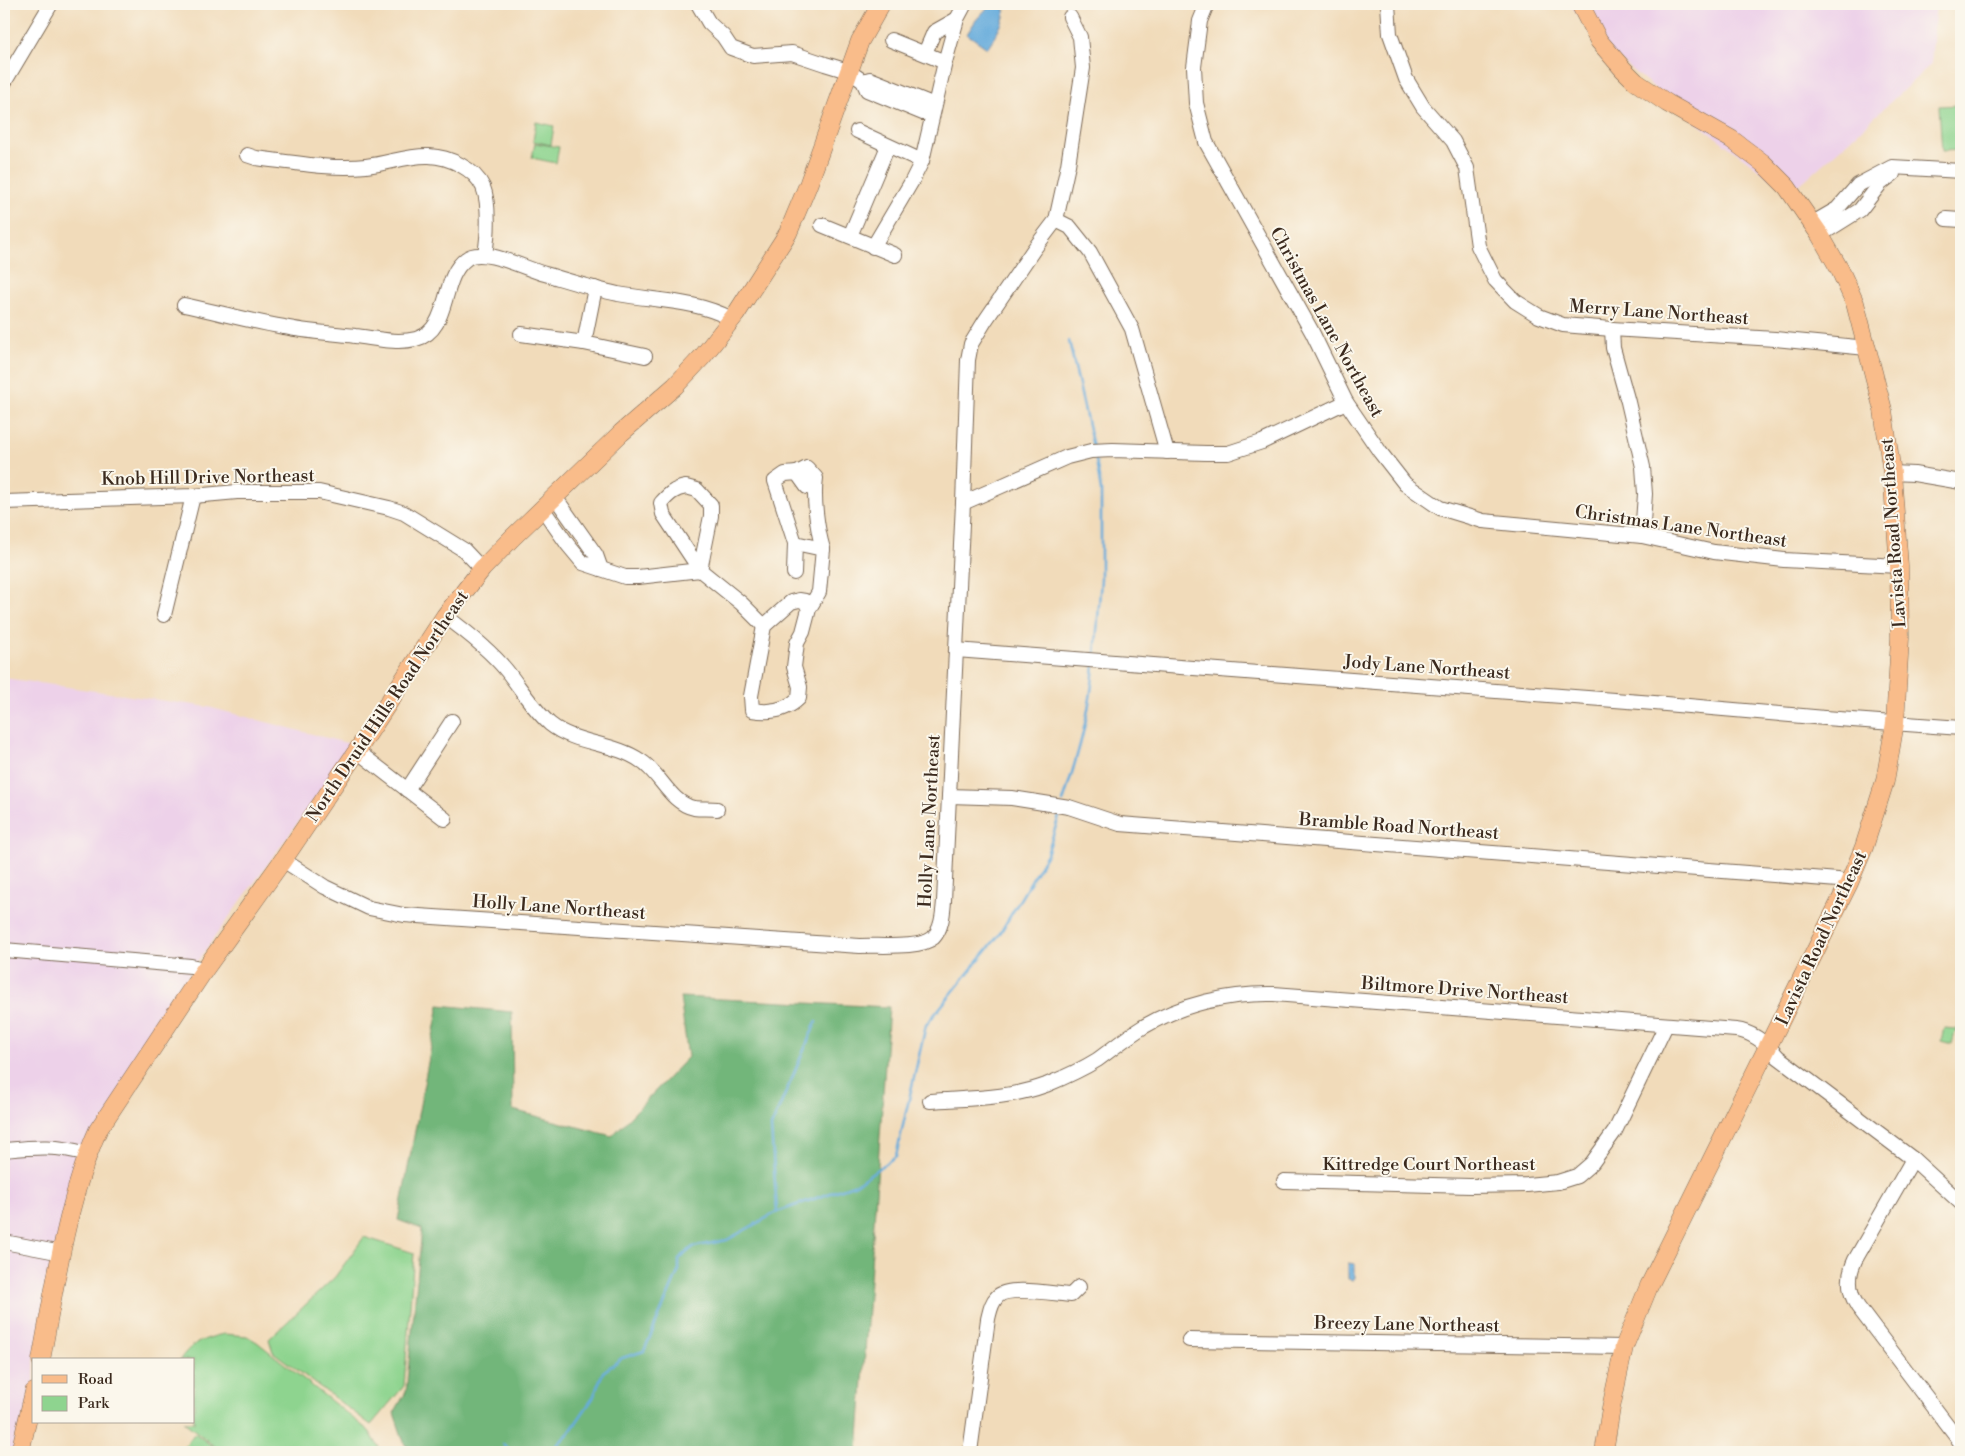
<svg xmlns="http://www.w3.org/2000/svg" width="1965" height="1456" font-family="'Libre Bodoni',serif">
	<rect width="100%" height="100%" fill="#fbf7ec"/>
	<filter id="ink" filterUnits="userSpaceOnUse"><feTurbulence type="fractalNoise" baseFrequency=".02" numOctaves="2"/><feDisplacementMap in="SourceGraphic" scale="10" xChannelSelector="R" yChannelSelector="G"/><feConvolveMatrix kernelMatrix="1 2 1 2 8 2 1 2 1" color-interpolation-filters="sRGB"/></filter>
	<filter id="wash" filterUnits="userSpaceOnUse"><feTurbulence type="fractalNoise" baseFrequency=".0096" numOctaves="4" result="noise"/><feDisplacementMap in="SourceGraphic" scale="20" xChannelSelector="R" yChannelSelector="G"/><feGaussianBlur stdDeviation="1.12" result="paint"/><feColorMatrix in="noise" values="0 0 0 0 0 0 0 0 0 0 0 0 0 0 0 0 0 1.4 0 .05"/><feComposite in="paint" operator="in"/></filter>
	<g filter="url(#wash)">
		<rect width="100%" height="100%" fill="#f1dbba"/>
		<g fill="#edd1e9">
			<polygon points="1570,4 1936,4 1931,64 1850,140 1790,193 1697,123 1595,39"/>
			<polygon points="4,678 208,707 354,745 195,964 95,1142 34,1360 34,1404 24,1452 4,1452"/>
		</g>
		<g fill="#8ed48f" stroke="#647f56">
			<polygon points="1961,105 1961,150 1942,151 1939,106"/>
			<polygon points="536,122 554,126 551,145 533,141"/>
			<polygon points="535,143 559,147 556,163 532,158"/>
			<polygon points="1944,1028 1956,1029 1952,1044 1941,1041"/>
			<polygon points="364,1237 414,1253 404,1386 371,1425 273,1352 269,1339 335,1277"/>
			<path d="M 224,1334 L 247,1336 L 257,1342 L 369,1431 L 382,1452 L 222,1452 L 184,1422 L 194,1422 L 194,1360 L 180,1360 C 190,1343 206,1338 224,1334 Z"/>
			<polygon points="195,1433 220,1452 180,1452"/>
		</g>
		<polygon fill="#72b67a" stroke="#56704c" points="680,997 889,1007 858,1452 421,1452 405,1445 394,1413 406,1392 422,1229 398,1220 439,1005 512,1012 513,1110 612,1136 688,1057"/>
		<g fill="#66acdc" stroke="#506b7d">
			<path d="M 991,4 L 1004,4 C 1009,17 994,38 987,48 L 967,34 L 976,20 Z"/>
			<polygon points="1348,1263 1355,1264 1355,1278 1353,1280 1348,1279"/>
		</g>
		<g fill="none" stroke-linecap="round" stroke-linejoin="round">
			<g stroke="#66acdc" stroke-width="2.5">
				<polyline points="1069,341 1093,447"/>
				<polyline points="1095,455 1101,490 1101,579 1095,656"/>
				<path d="M 1063,802 C 1077,758 1091,711 1094,664"/>
				<polyline points="777,1212 771,1127 816,1022"/>
				<polyline points="503,1444 510,1452"/>
				<polyline points="550,1452 569,1433 593,1398 603,1372 622,1358 644,1351 679,1270 679,1259 693,1247 727,1240 777,1212 856,1184 896,1156 926,1025 999,935 1047,854 1061,810"/>
			</g>
		</g>
	</g>
	<g filter="url(#ink)">
		<g fill="none" stroke-linecap="round" stroke-linejoin="round">
			<g stroke="#7b6855" stroke-width="16">
				<g id="minor">
					<polyline points="698,4 709,23 723,36 731,48 753,56 792,53 825,64 848,71 863,81 867,90 923,113 933,108"/>
					<polyline points="1207,4 1200,21 1194,67 1196,103 1206,142 1312,332 1346,402 1380,452 1405,484 1440,508 1483,521 1642,536 1714,552 1784,560 1899,566"/>
					<polyline points="1388,4 1390,34 1406,79 1423,107 1453,141 1467,168 1478,246 1495,280 1515,301 1539,316 1563,325 1612,329 1775,339 1867,348"/>
					<polyline points="891,40 945,62"/>
					<polyline points="925,53 934,32 957,19"/>
					<polyline points="863,81 870,79 927,102 933,108"/>
					<polyline points="4,83 51,4"/>
					<polyline points="857,131 922,161"/>
					<path d="M 247,155 L 256,158 C 290,162 332,170 366,166 C 387,164 408,155 429,156 C 449,157 474,168 483,187 C 490,204 488,237 485,254"/>
					<polyline points="1946,219 1961,220"/>
					<polyline points="1056,220 1070,227 1090,252 1132,329 1167,452"/>
					<polyline points="1813,223 1837,209 1858,185 1892,167 1961,171"/>
					<polyline points="822,225 895,255"/>
					<polyline points="1820,235 1860,210 1880,184 1893,174"/>
					<polyline points="850,236 888,146"/>
					<polyline points="873,247 912,181 922,161 945,62 957,19 965,4"/>
					<path d="M 184,305 C 217,312 250,321 284,327 C 307,332 332,333 355,336 C 374,338 396,344 416,339 C 451,330 440,278 466,259 C 482,246 526,269 545,274 C 569,281 594,289 618,294 C 657,301 696,300 732,319"/>
					<polyline points="1612,329 1613,348 1628,402 1643,467 1645,494 1642,536"/>
					<polyline points="521,334 584,343 645,356"/>
					<polyline points="584,343 595,288"/>
					<path d="M 797,473 L 807,468 L 816,478 C 813,498 817,529 823,549"/>
					<polyline points="1892,473 1914,474 1961,482"/>
					<path d="M 686,487 L 697,490 L 711,505 L 711,516 L 700,570 L 663,514 L 661,503 C 669,494 674,489 686,487 Z"/>
					<polyline points="555,497 596,555 601,569"/>
					<polyline points="4,502 193,496 237,492 319,492 389,508 404,513 464,550 482,569"/>
					<polyline points="963,503 1067,457 1091,451 1113,450 1206,453 1228,453 1262,442 1346,402"/>
					<polyline points="542,508 568,545 583,563 625,577 638,577 700,570 741,603 764,626"/>
					<polyline points="794,573 795,543"/>
					<path d="M 809,609 L 805,601 L 799,600 L 791,602 L 764,626 L 751,696 L 752,710 C 769,713 786,711 799,698 L 800,687 L 794,667 L 797,643 L 803,632 L 809,609 L 819,592 L 823,549 L 795,543 L 775,481 L 785,474 L 797,473 L 807,487 L 815,489"/>
					<polyline points="164,615 193,496"/>
					<path d="M 445,616 C 467,632 490,650 507,671 C 521,689 533,709 550,724 C 576,745 614,742 641,761 C 660,773 670,803 694,808 C 701,809 710,808 717,809"/>
					<polyline points="956,650 1654,703 1825,718 1961,728"/>
					<polyline points="357,751 445,819"/>
					<polyline points="407,790 452,721"/>
					<polyline points="949,796 1012,798 1069,807 1120,824 1838,880 1849,883"/>
					<path d="M 283,860 L 325,887 L 369,908 L 404,915 L 860,946 C 878,945 920,949 933,938 C 942,929 943,913 944,901 L 963,503 L 968,360 L 971,344 L 985,321 L 1034,249 L 1056,220 L 1068,165 L 1083,68 L 1080,37 L 1070,17"/>
					<polyline points="4,950 191,966 205,969"/>
					<path d="M 930,1101 C 969,1098 1008,1099 1046,1085 C 1063,1078 1081,1070 1097,1060 C 1112,1049 1127,1037 1143,1027 C 1182,1004 1229,993 1274,994 L 1736,1030 C 1753,1032 1767,1044 1778,1057 L 1913,1159 L 1961,1203"/>
					<path d="M 4,1150 C 36,1147 56,1145 88,1154"/>
					<path d="M 1913,1159 L 1855,1260 C 1847,1277 1848,1292 1858,1307 L 1961,1443"/>
					<polyline points="1284,1181 1470,1186 1527,1185 1558,1182 1577,1176 1592,1163 1615,1131 1666,1025"/>
					<polyline points="4,1242 62,1253"/>
					<polyline points="1189,1340 1624,1347"/>
					<path d="M 970,1452 L 988,1319 C 990,1311 991,1303 997,1297 C 1007,1285 1055,1294 1071,1295 L 1079,1287"/>
				</g>
			</g>
			<g stroke="#7b6855" stroke-width="19">
				<g id="major">
					<polyline points="1580,4 1599,41 1623,69 1636,82 1667,103 1731,139 1763,163 1787,187 1820,235 1840,270 1855,303 1883,410 1892,473 1899,566 1900,638 1895,723 1885,781 1864,847 1849,883 1649,1286 1624,1347 1611,1408 1604,1452"/>
					<path d="M 41,1360 C 55,1286 67,1199 98,1130 L 205,969 L 283,860 L 357,751 L 445,616 L 482,569 L 512,538 L 621,433 L 675,386 L 703,356 L 736,314 L 788,233 L 808,185 L 860,41 L 881,4"/>
					<polyline points="20,1452 34,1392"/>
				</g>
			</g>
			<use href="#minor" stroke="#fff" stroke-width="14"/>
			<use href="#major" stroke="#f9bc8a" stroke-width="18"/>
		</g>
	</g>
	<g text-anchor="middle" stroke-width="4" stroke-linejoin="round" paint-order="stroke">
		<g font-size="18" fill="#3b2a1e" stroke="#fbf7ec">
			<text transform="translate(1659 312) rotate(4)" y="6">Merry Lane Northeast</text>
			<text transform="translate(1327 322) rotate(61)" y="6">Christmas Lane Northeast</text>
			<text transform="translate(208 477) rotate(-1)" y="6">Knob Hill Drive Northeast</text>
			<text transform="translate(1681 526) rotate(8)" y="6">Christmas Lane Northeast</text>
			<text transform="translate(1893 533) rotate(-94)" y="6">Lavista Road Northeast</text>
			<text transform="translate(1427 667) rotate(4)" y="6">Jody Lane Northeast</text>
			<text transform="translate(387 706) rotate(-56)" y="6">North Druid Hills Road Northeast</text>
			<text transform="translate(929 821) rotate(-87)" y="6">Holly Lane Northeast</text>
			<text transform="translate(1399 826) rotate(4)" y="6">Bramble Road Northeast</text>
			<text transform="translate(559 907) rotate(4)" y="6">Holly Lane Northeast</text>
			<text transform="translate(1821 938) rotate(-65)" y="6">Lavista Road Northeast</text>
			<text transform="translate(1465 990) rotate(4)" y="6">Biltmore Drive Northeast</text>
			<text x="1429" y="1170">Kittredge Court Northeast</text>
			<text transform="translate(1407 1324) rotate(1)" y="6">Breezy Lane Northeast</text>
		</g>
	</g>
	<rect width="1965" height="1456" fill="none" stroke="#fbf7ec" stroke-width="20"/>
	<rect x="32" y="1358" width="162" height="65" fill="#fbf7ec" stroke="#aea59a"/>
	<rect x="42" y="1375" width="25" height="8" fill="#f9bc8a" stroke="#aea59a"/>
	<text x="78" y="1384" font-size="15" fill="#3b2a1e">Road</text>
	<rect x="42" y="1396" width="25" height="15" fill="#8ed48f" stroke="#aea59a"/>
	<text x="78" y="1408" font-size="15" fill="#3b2a1e">Park</text>
</svg>
